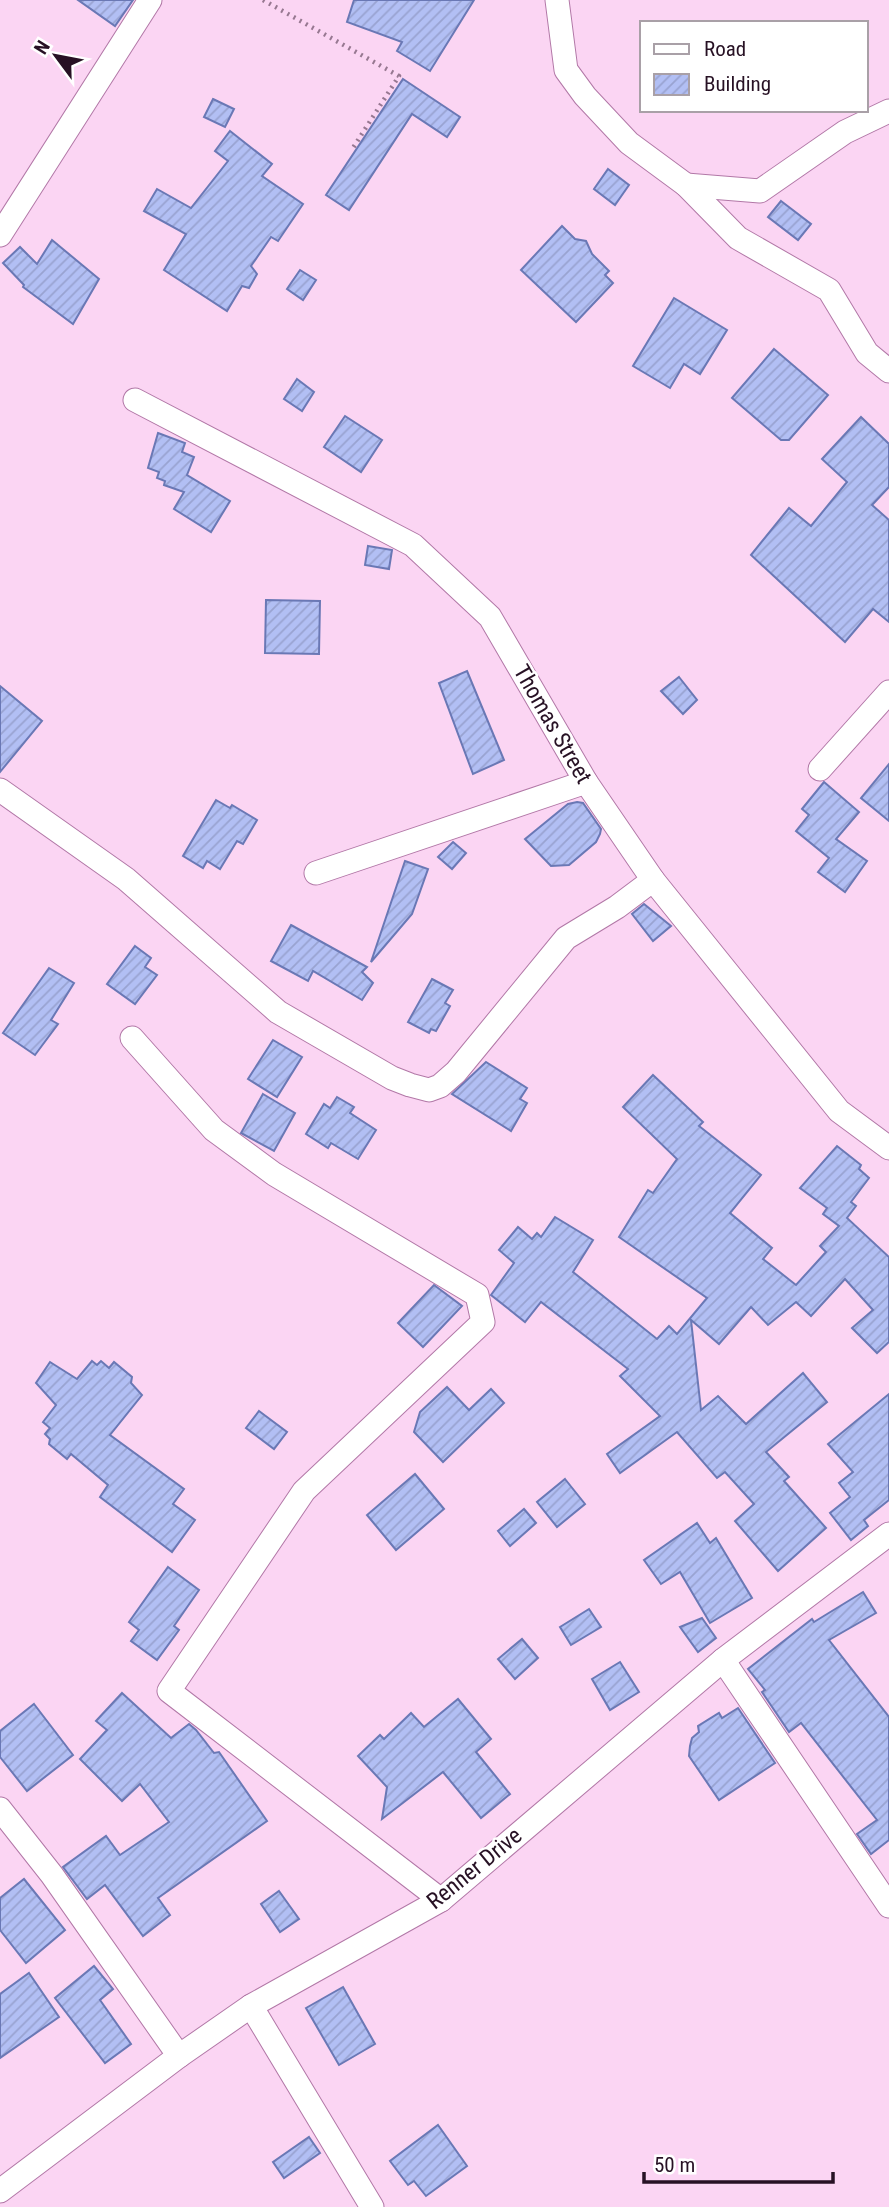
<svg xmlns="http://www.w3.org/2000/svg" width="889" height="2207" font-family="'Roboto Condensed',sans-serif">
	<defs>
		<pattern id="building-hatch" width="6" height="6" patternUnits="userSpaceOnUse" patternTransform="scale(1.75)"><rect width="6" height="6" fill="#b2bff4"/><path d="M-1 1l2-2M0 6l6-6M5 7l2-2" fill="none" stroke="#99a3d1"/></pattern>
	</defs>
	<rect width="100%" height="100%" fill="#fbd5f3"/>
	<g fill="url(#building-hatch)" stroke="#6a78b5" stroke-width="2">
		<polygon points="78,0 133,0 115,26"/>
		<polygon points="354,0 474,0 430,71 397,51 402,42 347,22"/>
		<polygon points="403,79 460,117 447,137 412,114 349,210 326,195"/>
		<polygon points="213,99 234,109 225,127 204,117"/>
		<polygon points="230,131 272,164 262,176 303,204 278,241 271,237 251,266 257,274 249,288 242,286 227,311 164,270 186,234 144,211 157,189 191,208 228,161 215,151"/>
		<polygon points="608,169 629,185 615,205 594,189"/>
		<polygon points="781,201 811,224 798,240 768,217"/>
		<polygon points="562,226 575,239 586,241 592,254 609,271 605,275 613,283 576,322 521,270"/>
		<polygon points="52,240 99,279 73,324 23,287 24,285 3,263 20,247 37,264"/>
		<polygon points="300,270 316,280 303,300 287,289"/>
		<polygon points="674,298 727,330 700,374 684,364 670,388 633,366"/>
		<polygon points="774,349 828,395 789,440 781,440 732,398"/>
		<polygon points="297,379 314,392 302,411 284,399"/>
		<polygon points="345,416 382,440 361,472 324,447"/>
		<polygon points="861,417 889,444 889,487 872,505 889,520 889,622 873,609 845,642 751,555 789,508 811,526 847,482 822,459"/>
		<polygon points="158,433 185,443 182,452 194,457 187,475 230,501 211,532 174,509 184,492 164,485 165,481 157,478 159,472 148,468"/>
		<polygon points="368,546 392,550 389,569 365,565"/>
		<polygon points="266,600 320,601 319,654 265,653"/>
		<polygon points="467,671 504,760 473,774 439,683"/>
		<polygon points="679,677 697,700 683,714 661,691"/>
		<polygon points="0,686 42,721 0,772"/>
		<polygon points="889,764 889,821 861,798"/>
		<polygon points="824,782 859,812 836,839 867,861 845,892 818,872 829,858 796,831 809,815 802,809"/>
		<polygon points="216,800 230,808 232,805 257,820 243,844 237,841 220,869 207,861 203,868 183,856"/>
		<polygon points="577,802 583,803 601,829 600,834 596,842 569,865 551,866 525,839 568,804"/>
		<polygon points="453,842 466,853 452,869 438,857"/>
		<polygon points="405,861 428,869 412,914 371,962"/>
		<polygon points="644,904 671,926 653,941 632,914"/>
		<polygon points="291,925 367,967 362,972 373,983 362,1000 313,971 308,981 271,961"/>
		<polygon points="135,946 151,958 145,967 157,975 135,1004 107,984"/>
		<polygon points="49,968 74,983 51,1020 58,1024 35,1055 3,1033"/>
		<polygon points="432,979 453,990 445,1003 450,1006 436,1031 431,1029 429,1033 408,1022"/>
		<polygon points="273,1040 302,1057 277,1097 248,1079"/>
		<polygon points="486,1062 527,1088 520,1099 527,1103 511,1131 452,1094"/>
		<polygon points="653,1075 703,1122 699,1126 761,1175 730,1213 772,1248 763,1259 796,1285 826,1252 820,1246 839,1226 823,1214 827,1208 800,1188 837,1146 861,1165 859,1169 869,1178 851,1202 856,1206 847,1218 889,1257 889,1342 877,1353 852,1328 873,1310 845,1279 811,1316 796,1302 768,1325 751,1307 719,1344 691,1320 701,1410 718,1396 746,1424 803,1373 827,1402 766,1452 789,1477 784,1481 826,1528 778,1571 735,1521 754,1504 725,1472 717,1478 677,1432 620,1473 607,1454 660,1416 620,1376 628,1369 541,1302 525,1322 491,1295 514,1263 499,1250 518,1227 532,1239 537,1233 541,1237 555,1217 593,1240 573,1272 657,1339 669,1326 677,1334 707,1298 619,1237 648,1190 653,1193 677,1159 623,1107"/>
		<polygon points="263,1094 295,1113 274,1151 241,1133"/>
		<polygon points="337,1097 354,1107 350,1113 376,1130 358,1159 331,1143 328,1148 306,1134 324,1104 330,1108"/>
		<polygon points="434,1285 462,1306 423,1347 398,1323"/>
		<polygon points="92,1361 97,1365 101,1361 109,1368 114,1362 132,1377 131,1383 142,1395 110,1435 184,1489 173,1504 195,1520 172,1552 100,1497 108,1485 71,1454 67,1459 49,1444 50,1439 45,1434 50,1428 43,1422 56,1405 36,1383 50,1362 77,1379"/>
		<polygon points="447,1387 469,1410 491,1389 504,1403 443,1462 414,1432 420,1412"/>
		<polygon points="889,1394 889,1500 864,1520 868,1526 851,1540 830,1513 850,1497 839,1483 853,1472 828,1444"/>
		<polygon points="259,1411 287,1432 274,1449 246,1428"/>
		<polygon points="415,1474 444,1509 396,1550 367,1515"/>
		<polygon points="565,1479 585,1504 557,1527 537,1502"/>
		<polygon points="524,1509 536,1523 510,1546 498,1531"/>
		<polygon points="697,1523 710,1543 716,1538 752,1598 710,1623 680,1572 661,1584 644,1560"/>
		<polygon points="168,1567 199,1590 174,1626 179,1630 157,1660 131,1641 139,1630 129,1622"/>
		<polygon points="863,1592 876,1613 829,1640 889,1717 889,1840 871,1854 857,1834 877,1820 801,1723 789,1732 762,1692 765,1690 748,1669 812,1619 814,1622"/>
		<polygon points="589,1609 601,1627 571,1645 560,1627"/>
		<polygon points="702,1618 716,1638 698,1652 680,1627"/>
		<polygon points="522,1639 538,1658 515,1679 498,1659"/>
		<polygon points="620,1662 639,1692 610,1710 592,1679"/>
		<polygon points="122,1693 171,1738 189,1724 196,1730 214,1753 219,1752 267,1821 158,1898 170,1915 143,1936 105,1885 87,1899 63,1867 106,1836 120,1855 169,1822 140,1784 122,1801 80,1759 107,1730 96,1721"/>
		<polygon points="458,1699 491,1739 476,1752 510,1794 481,1818 443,1772 382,1819 387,1787 358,1756 380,1735 384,1739 411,1713 424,1727"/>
		<polygon points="34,1704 73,1755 27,1791 0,1757 0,1731"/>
		<polygon points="738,1708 775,1763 719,1800 689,1756 690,1746 692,1738 699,1732 698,1726 719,1713 722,1718"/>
		<polygon points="24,1879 65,1930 26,1963 0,1930 0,1898"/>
		<polygon points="279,1891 299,1919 280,1932 261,1904"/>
		<polygon points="94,1966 113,1989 100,2000 131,2044 105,2063 55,1998"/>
		<polygon points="29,1973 59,2017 0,2058 0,1994"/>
		<polygon points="343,1987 375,2044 339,2065 306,2008"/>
		<polygon points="438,2125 467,2166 426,2196 414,2181 408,2185 390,2161"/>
		<polygon points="309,2137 320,2153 284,2178 273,2162"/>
	</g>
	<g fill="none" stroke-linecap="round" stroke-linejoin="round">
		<g stroke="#b278a7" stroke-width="25">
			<g id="minor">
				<polyline points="557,0 566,70 585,96 629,143 686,185 738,238 829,290 867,353 889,371"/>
				<polyline points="686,185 760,191 845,132 889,111"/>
				<polyline points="0,235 150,0"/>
				<polyline points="135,400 413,545 490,617 586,782 653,880 839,1111 889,1148"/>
				<polyline points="820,769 889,692"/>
				<polyline points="0,790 126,879 278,1012 392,1078 410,1085 429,1090 440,1086 456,1072 566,938 617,907 653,880"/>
				<polyline points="316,873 586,782"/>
				<polyline points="132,1038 214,1130 274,1174 477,1295 483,1322 304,1491 169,1691 441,1900"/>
				<polyline points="723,1660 889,1906"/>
				<polyline points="0,1809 52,1875 179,2056"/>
				<polyline points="251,2006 372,2207"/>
				<polyline points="0,2191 179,2056 251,2006 441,1900 723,1660 889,1534"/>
			</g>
		</g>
		<polyline stroke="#977891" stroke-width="4.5" stroke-dasharray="2 5" stroke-linecap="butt" points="263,0 399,76 351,151"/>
		<use href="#minor" stroke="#fff" stroke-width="23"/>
	</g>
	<g text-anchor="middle" stroke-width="5" stroke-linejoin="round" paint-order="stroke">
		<g font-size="23" fill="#271124" stroke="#fff">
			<text transform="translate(553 724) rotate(60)" y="8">Thomas Street</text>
			<text transform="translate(474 1868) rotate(-39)" y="8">Renner Drive</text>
		</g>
	</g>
	<rect x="640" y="21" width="228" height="91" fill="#ffffff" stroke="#a9a0a7" stroke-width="2"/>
	<rect x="654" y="44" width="35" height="10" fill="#ffffff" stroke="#a9a0a7" stroke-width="2"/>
	<text x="704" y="56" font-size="21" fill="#271124">Road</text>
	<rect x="654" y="74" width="35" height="21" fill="url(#building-hatch)" stroke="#a9a0a7" stroke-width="2"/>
	<text x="704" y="91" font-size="21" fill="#271124">Building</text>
	<g transform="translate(56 56) rotate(302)" stroke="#ffffff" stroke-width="5" paint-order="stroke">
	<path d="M0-5L12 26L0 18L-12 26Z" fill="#271124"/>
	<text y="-10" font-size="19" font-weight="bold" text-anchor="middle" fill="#271124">N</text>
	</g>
	<path d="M644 2172v10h189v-10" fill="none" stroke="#271124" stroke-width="3.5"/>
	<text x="654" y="2172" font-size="21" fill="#271124" stroke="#ffffff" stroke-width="5" paint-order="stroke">50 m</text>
</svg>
